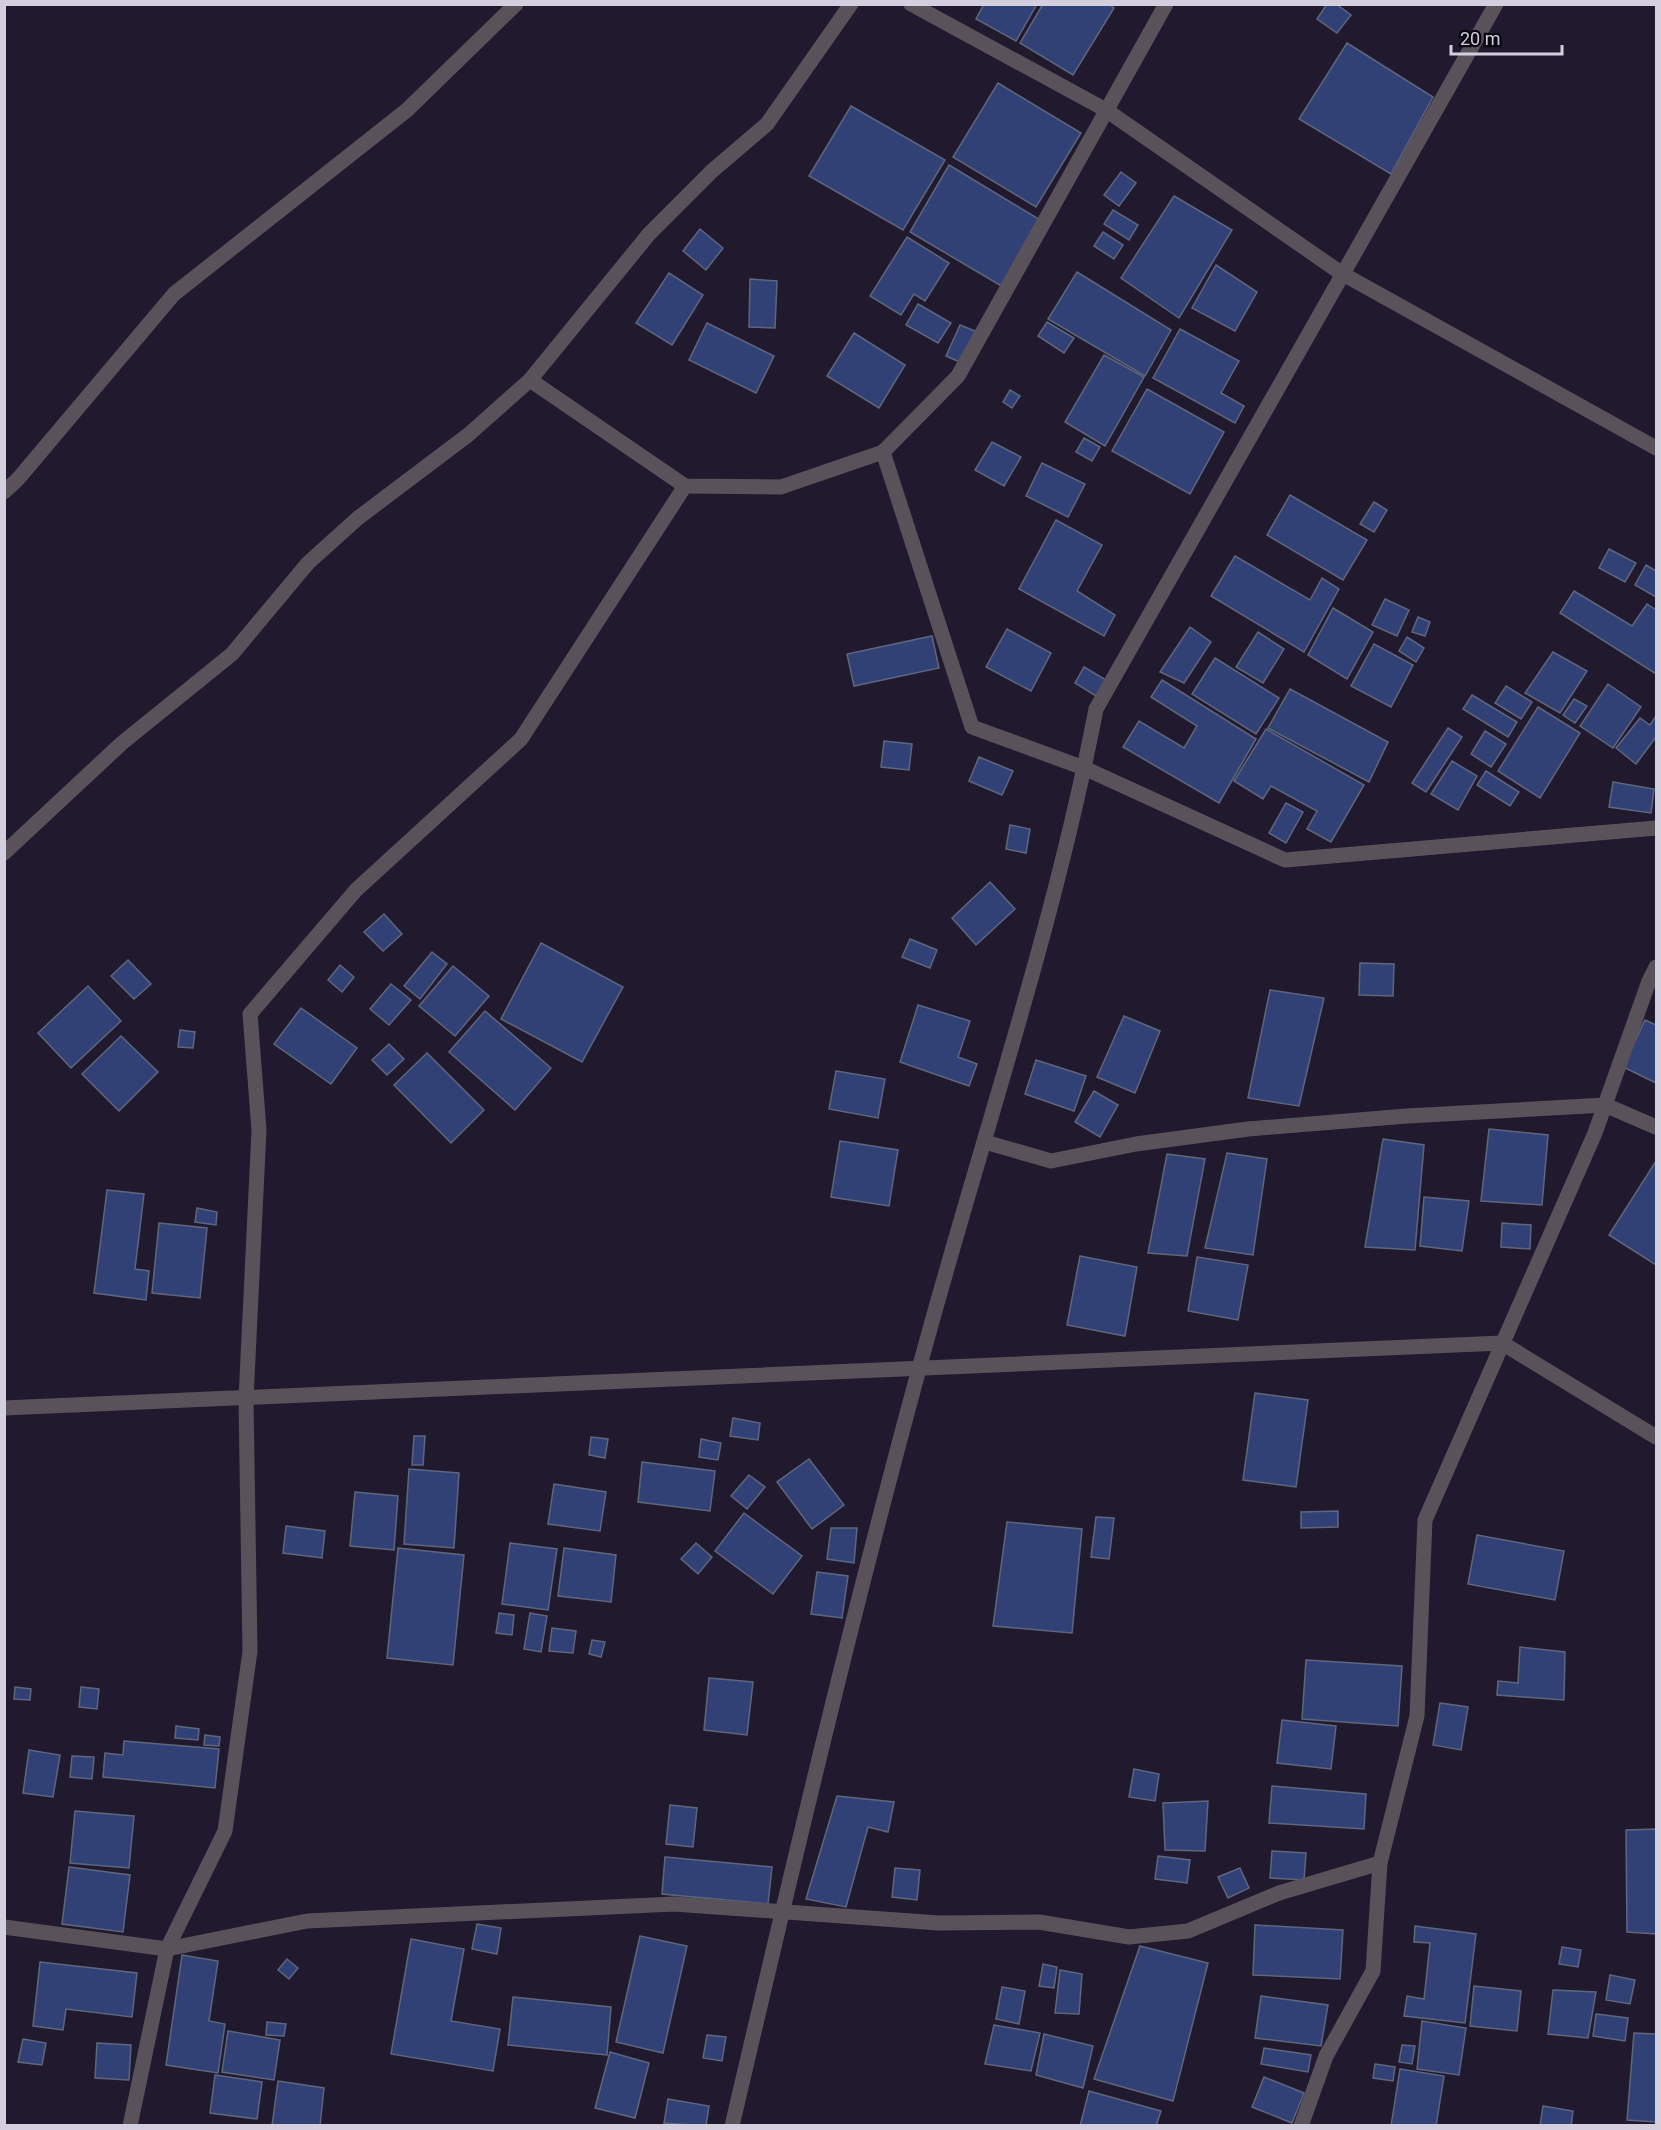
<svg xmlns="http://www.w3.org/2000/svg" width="1661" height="2130" font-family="Roboto,sans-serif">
	<rect width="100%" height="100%" fill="#211a2f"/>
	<g fill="#324175" stroke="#5e667e" stroke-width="1.5">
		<polygon points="984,4 1037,4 1016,41 976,19"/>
		<polygon points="1043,4 1108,4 1114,8 1073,75 1020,43"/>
		<polygon points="1327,4 1336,4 1351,15 1337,33 1317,19"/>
		<polygon points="1347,43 1433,97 1391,174 1299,119"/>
		<polygon points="998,83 1081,133 1036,207 953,157"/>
		<polygon points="851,106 945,160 903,230 809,176"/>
		<polygon points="949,165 1042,221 1003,287 910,232"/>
		<polygon points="1121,172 1136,183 1119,206 1104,195"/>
		<polygon points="1174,196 1232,230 1179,318 1121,278"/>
		<polygon points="1113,210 1138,225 1129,240 1104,224"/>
		<polygon points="700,229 723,248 706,270 683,251"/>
		<polygon points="1103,232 1123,245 1114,259 1094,246"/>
		<polygon points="907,237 949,263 925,301 914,294 901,315 870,296"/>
		<polygon points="1216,265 1257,292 1235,331 1192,308"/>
		<polygon points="1077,272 1171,330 1145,376 1048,319"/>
		<polygon points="669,273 703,295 672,345 636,323"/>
		<polygon points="750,279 777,281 775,328 749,327"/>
		<polygon points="918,304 951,323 938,343 906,325"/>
		<polygon points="1047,322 1074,338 1064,353 1038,336"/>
		<polygon points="707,323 774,356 756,393 689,360"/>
		<polygon points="960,325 975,331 962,363 946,356"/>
		<polygon points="1180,329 1239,361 1221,393 1244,406 1235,423 1153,378"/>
		<polygon points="854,333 905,365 879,408 827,376"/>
		<polygon points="1104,355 1144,377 1105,446 1065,422"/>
		<polygon points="1147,389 1224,432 1190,494 1112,451"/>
		<polygon points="1010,390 1020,396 1012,408 1003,402"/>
		<polygon points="1084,438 1100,447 1092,461 1076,452"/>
		<polygon points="992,442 1021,457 1004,486 975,470"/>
		<polygon points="1042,463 1085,484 1068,517 1026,496"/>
		<polygon points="1290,495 1367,540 1343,580 1267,535"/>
		<polygon points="1374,502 1387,510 1374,532 1360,524"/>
		<polygon points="1056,520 1102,545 1077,591 1115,615 1104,636 1019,589"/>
		<polygon points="1609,549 1636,563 1625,582 1599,568"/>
		<polygon points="1235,556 1310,600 1322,578 1339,589 1304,652 1211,596"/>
		<polygon points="1646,565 1656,571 1656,597 1635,585"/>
		<polygon points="1574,591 1632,626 1647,604 1656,610 1656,674 1560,613"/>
		<polygon points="1385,599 1409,610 1397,636 1372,625"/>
		<polygon points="1333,608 1373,632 1347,679 1308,655"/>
		<polygon points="1418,617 1430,622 1425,636 1412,632"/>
		<polygon points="1190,627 1211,642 1184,683 1160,672"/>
		<polygon points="1007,629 1051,653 1031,691 986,667"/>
		<polygon points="1258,632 1284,649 1263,683 1236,667"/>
		<polygon points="932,636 939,668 854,686 847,654"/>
		<polygon points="1407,637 1424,648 1416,662 1399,651"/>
		<polygon points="1374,644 1413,665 1391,707 1351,686"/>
		<polygon points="1553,652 1587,671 1560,713 1525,693"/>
		<polygon points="1215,658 1279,698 1256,734 1192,694"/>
		<polygon points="1084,667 1106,680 1096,696 1075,683"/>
		<polygon points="1162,680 1256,739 1219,803 1123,747 1139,721 1184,748 1197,726 1151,697"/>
		<polygon points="1608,684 1641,707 1613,748 1580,726"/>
		<polygon points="1506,686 1532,702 1521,719 1495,703"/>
		<polygon points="1290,689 1388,742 1369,782 1268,728"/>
		<polygon points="1472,695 1517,722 1508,737 1463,709"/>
		<polygon points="1574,699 1587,706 1575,723 1563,715"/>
		<polygon points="1538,707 1580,733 1540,798 1498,771"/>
		<polygon points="1656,716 1656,737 1636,764 1616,748 1640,718 1650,725"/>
		<polygon points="1448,728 1462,737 1426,792 1412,783"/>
		<polygon points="1266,729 1364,785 1331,842 1307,829 1317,811 1271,786 1263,799 1234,781"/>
		<polygon points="1485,731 1506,744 1491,767 1471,754"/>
		<polygon points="884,741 912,744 909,770 881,767"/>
		<polygon points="979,757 1013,771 1002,795 969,781"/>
		<polygon points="1452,761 1477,776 1458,810 1431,794"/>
		<polygon points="1486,771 1519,792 1510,806 1477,785"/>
		<polygon points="1613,782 1654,789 1651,813 1609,807"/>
		<polygon points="1286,803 1303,812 1286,843 1269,833"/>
		<polygon points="1010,825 1030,829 1026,853 1006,849"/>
		<polygon points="990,882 1015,909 976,945 952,918"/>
		<polygon points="384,914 402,934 383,951 364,932"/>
		<polygon points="910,939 937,950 930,968 902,957"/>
		<polygon points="541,943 623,987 582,1062 501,1019"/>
		<polygon points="432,952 447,964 420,999 404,986"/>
		<polygon points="128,960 151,984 134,999 111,976"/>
		<polygon points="1360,963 1394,964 1393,996 1359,995"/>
		<polygon points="340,965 354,977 342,992 328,980"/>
		<polygon points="453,966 489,996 455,1036 419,1006"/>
		<polygon points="391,984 411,1000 389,1025 370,1009"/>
		<polygon points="88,986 121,1021 71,1068 38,1033"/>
		<polygon points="1270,990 1324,998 1299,1106 1248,1098"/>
		<polygon points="918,1005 970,1021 958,1057 977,1064 969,1086 900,1062"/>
		<polygon points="301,1008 357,1048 331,1084 274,1044"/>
		<polygon points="485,1011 551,1068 515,1110 449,1052"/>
		<polygon points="1124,1016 1160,1031 1135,1093 1097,1077"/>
		<polygon points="1645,1020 1656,1025 1656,1083 1623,1067"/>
		<polygon points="180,1030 195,1032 193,1048 178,1047"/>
		<polygon points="121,1036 158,1072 119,1111 82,1074"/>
		<polygon points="389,1044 404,1059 387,1075 372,1060"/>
		<polygon points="427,1053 484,1110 451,1143 394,1085"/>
		<polygon points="1036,1060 1086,1076 1074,1111 1025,1094"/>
		<polygon points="836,1071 885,1079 878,1118 829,1109"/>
		<polygon points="1094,1091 1118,1105 1100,1137 1075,1122"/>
		<polygon points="1489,1129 1548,1135 1542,1205 1481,1201"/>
		<polygon points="1383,1139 1424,1145 1415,1250 1365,1247"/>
		<polygon points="840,1141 898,1150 889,1206 831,1197"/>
		<polygon points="1227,1153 1267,1159 1253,1255 1205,1248"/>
		<polygon points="1167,1154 1205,1159 1187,1256 1148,1253"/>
		<polygon points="1656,1161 1656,1265 1609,1235"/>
		<polygon points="107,1190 144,1194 135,1269 149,1271 146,1300 94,1293"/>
		<polygon points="1424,1197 1469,1201 1462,1251 1420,1246"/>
		<polygon points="197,1208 217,1212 216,1225 195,1222"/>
		<polygon points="159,1223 207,1228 200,1298 152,1293"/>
		<polygon points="1502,1223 1531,1225 1530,1249 1501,1247"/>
		<polygon points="1080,1256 1137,1267 1125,1336 1067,1325"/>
		<polygon points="1197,1257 1248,1265 1238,1320 1188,1311"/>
		<polygon points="1255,1393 1308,1400 1296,1487 1243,1480"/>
		<polygon points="733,1418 760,1423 758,1440 730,1436"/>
		<polygon points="414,1436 425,1436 423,1465 412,1465"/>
		<polygon points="591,1437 608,1439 605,1458 589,1455"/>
		<polygon points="701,1439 721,1443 718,1460 699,1457"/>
		<polygon points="809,1459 844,1505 812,1529 777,1482"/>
		<polygon points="642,1462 715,1471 710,1511 638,1502"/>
		<polygon points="409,1469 459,1473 454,1548 404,1544"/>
		<polygon points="749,1475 765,1487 747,1509 731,1496"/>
		<polygon points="554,1484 606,1492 600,1531 548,1524"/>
		<polygon points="355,1492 398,1496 394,1550 350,1546"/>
		<polygon points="1338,1511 1338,1527 1301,1528 1301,1512"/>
		<polygon points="744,1513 802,1556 773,1594 715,1551"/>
		<polygon points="1096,1517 1114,1518 1109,1559 1091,1557"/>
		<polygon points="1007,1522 1082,1529 1072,1633 993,1626"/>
		<polygon points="286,1526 325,1531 322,1558 283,1553"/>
		<polygon points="831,1528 857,1528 854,1563 827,1559"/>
		<polygon points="1477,1535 1564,1551 1555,1600 1468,1584"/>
		<polygon points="510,1543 557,1549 548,1610 502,1604"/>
		<polygon points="696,1543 712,1557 698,1574 681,1559"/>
		<polygon points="398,1548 464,1555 453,1665 387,1658"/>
		<polygon points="564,1548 616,1555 611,1602 558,1596"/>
		<polygon points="817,1572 848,1576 842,1618 811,1614"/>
		<polygon points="499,1613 514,1615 512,1635 496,1633"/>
		<polygon points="530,1613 547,1616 541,1652 524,1649"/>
		<polygon points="552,1628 576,1631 573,1653 549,1651"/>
		<polygon points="592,1640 605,1642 601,1657 589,1654"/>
		<polygon points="1520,1647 1565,1652 1564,1700 1497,1695 1498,1681 1518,1683"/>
		<polygon points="1306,1660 1402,1666 1398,1726 1302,1719"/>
		<polygon points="709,1678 753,1682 747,1735 704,1730"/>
		<polygon points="15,1687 31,1689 30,1700 14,1699"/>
		<polygon points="81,1687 99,1689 97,1709 79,1707"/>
		<polygon points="1440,1703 1468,1707 1461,1750 1433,1745"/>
		<polygon points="1282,1720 1336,1726 1331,1769 1277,1763"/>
		<polygon points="176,1726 199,1729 198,1740 175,1738"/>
		<polygon points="205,1735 220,1737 219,1746 204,1745"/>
		<polygon points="124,1741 219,1749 215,1788 103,1777 105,1753 123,1755"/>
		<polygon points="29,1750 60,1755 53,1797 23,1793"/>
		<polygon points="72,1756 94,1757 92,1779 70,1777"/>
		<polygon points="1134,1769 1159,1774 1155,1801 1129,1797"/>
		<polygon points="1272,1786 1366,1794 1364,1829 1269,1823"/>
		<polygon points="837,1796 894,1802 888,1832 868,1827 846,1907 806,1899"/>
		<polygon points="1208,1801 1205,1851 1165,1850 1163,1803"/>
		<polygon points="670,1805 697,1808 693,1847 666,1844"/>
		<polygon points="75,1811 134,1816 129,1868 70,1863"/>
		<polygon points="1656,1829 1656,1934 1627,1932 1626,1830"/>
		<polygon points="1272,1851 1306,1853 1304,1880 1270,1878"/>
		<polygon points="1158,1856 1190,1860 1187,1883 1155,1879"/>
		<polygon points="665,1857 772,1867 768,1904 662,1894"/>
		<polygon points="69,1867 130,1875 123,1932 62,1924"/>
		<polygon points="895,1868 920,1870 917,1900 892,1897"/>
		<polygon points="1240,1868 1249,1888 1228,1898 1218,1877"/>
		<polygon points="477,1924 501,1928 497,1954 472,1949"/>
		<polygon points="1255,1925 1343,1930 1340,1979 1253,1975"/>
		<polygon points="1415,1926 1476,1934 1465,2023 1404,2016 1407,1996 1424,1999 1430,1943 1414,1942"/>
		<polygon points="640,1936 687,1946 663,2053 616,2042"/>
		<polygon points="411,1939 464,1949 451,2021 500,2029 493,2071 391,2054"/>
		<polygon points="1140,1946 1208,1963 1173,2101 1094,2079"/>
		<polygon points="1562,1947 1581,1950 1578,1967 1559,1964"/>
		<polygon points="182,1955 218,1961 209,2021 225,2024 218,2073 166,2065"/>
		<polygon points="287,1959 298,1968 289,1979 278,1970"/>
		<polygon points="40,1962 137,1973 132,2017 66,2009 63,2030 33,2026"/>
		<polygon points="1043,1964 1057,1967 1054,1988 1039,1986"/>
		<polygon points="1060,1970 1082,1974 1079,2014 1055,2013"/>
		<polygon points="1610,1975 1635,1980 1630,2004 1606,2000"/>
		<polygon points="1474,1986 1521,1991 1517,2031 1470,2026"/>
		<polygon points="1002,1987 1025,1991 1019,2024 996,2019"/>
		<polygon points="1553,1990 1596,1992 1588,2038 1548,2034"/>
		<polygon points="1261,1996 1328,2005 1321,2046 1255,2038"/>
		<polygon points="513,1997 611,2007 607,2055 508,2045"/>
		<polygon points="1596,2014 1628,2018 1625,2041 1593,2036"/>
		<polygon points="1422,2021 1466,2028 1459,2075 1417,2069"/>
		<polygon points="267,2022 286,2024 284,2036 266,2035"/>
		<polygon points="994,2025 1040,2033 1031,2071 985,2064"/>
		<polygon points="228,2031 280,2040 274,2080 222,2072"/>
		<polygon points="1634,2033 1656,2034 1656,2122 1627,2120"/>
		<polygon points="1044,2034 1093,2046 1083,2088 1036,2075"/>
		<polygon points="707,2035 726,2037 722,2061 703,2058"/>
		<polygon points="23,2039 46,2043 42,2065 18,2062"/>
		<polygon points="97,2043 131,2045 129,2080 95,2078"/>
		<polygon points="1402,2045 1415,2046 1412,2064 1399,2062"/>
		<polygon points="1264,2048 1311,2055 1308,2072 1261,2064"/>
		<polygon points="610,2052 649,2063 635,2118 595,2108"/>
		<polygon points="1375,2064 1395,2067 1393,2081 1373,2078"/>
		<polygon points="1400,2069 1444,2076 1436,2126 1391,2126"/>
		<polygon points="215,2075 262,2082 257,2119 210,2113"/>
		<polygon points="1264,2077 1304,2093 1292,2123 1252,2107"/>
		<polygon points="278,2081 324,2088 320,2126 272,2126"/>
		<polygon points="1089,2091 1161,2111 1156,2126 1080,2126"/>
		<polygon points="668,2099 709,2106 706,2126 664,2123"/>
		<polygon points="1543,2106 1573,2111 1571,2126 1540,2126"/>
	</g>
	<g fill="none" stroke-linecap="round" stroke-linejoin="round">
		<g stroke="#5a525a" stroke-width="15">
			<polyline points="911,4 1106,110 1341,273 1656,448"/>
			<polyline points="530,380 685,486 781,487 883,452 958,376 1166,4"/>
			<polyline points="883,452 972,727 1084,768 1285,860 1656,828"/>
			<polyline points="4,492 18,479 174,294 407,110 516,4"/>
			<polyline points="4,853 122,743 232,654 308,563 358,518 468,435 530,380 649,234 712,171 767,124 851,4"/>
			<polyline points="985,1142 1051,1161 1136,1144 1248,1129 1407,1116 1605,1105 1656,1127"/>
			<polyline points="4,1408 1502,1343 1656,1437"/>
			<polyline points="4,1927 167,1949 307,1921 674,1904 939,1923 1039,1922 1129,1937 1188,1931 1279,1893 1380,1863"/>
			<polyline points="130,2126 167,1949 225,1831 250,1651 246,1399 259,1130 250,1014 356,890 521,739 685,486"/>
			<path d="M 732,2126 C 791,1873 851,1619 919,1369 C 978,1149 1053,933 1096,709 L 1496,4"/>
			<polyline points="1301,2126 1326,2056 1373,1971 1380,1863 1417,1716 1425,1520 1595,1133 1649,981 1656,967"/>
		</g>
	</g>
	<rect width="1661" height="2130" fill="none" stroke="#d3cfde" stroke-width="12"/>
	<path d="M1451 45v9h111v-9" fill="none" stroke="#d3cfde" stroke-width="3"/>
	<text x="1460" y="45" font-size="18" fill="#d3cfde" stroke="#090710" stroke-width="4.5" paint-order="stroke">20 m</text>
</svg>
